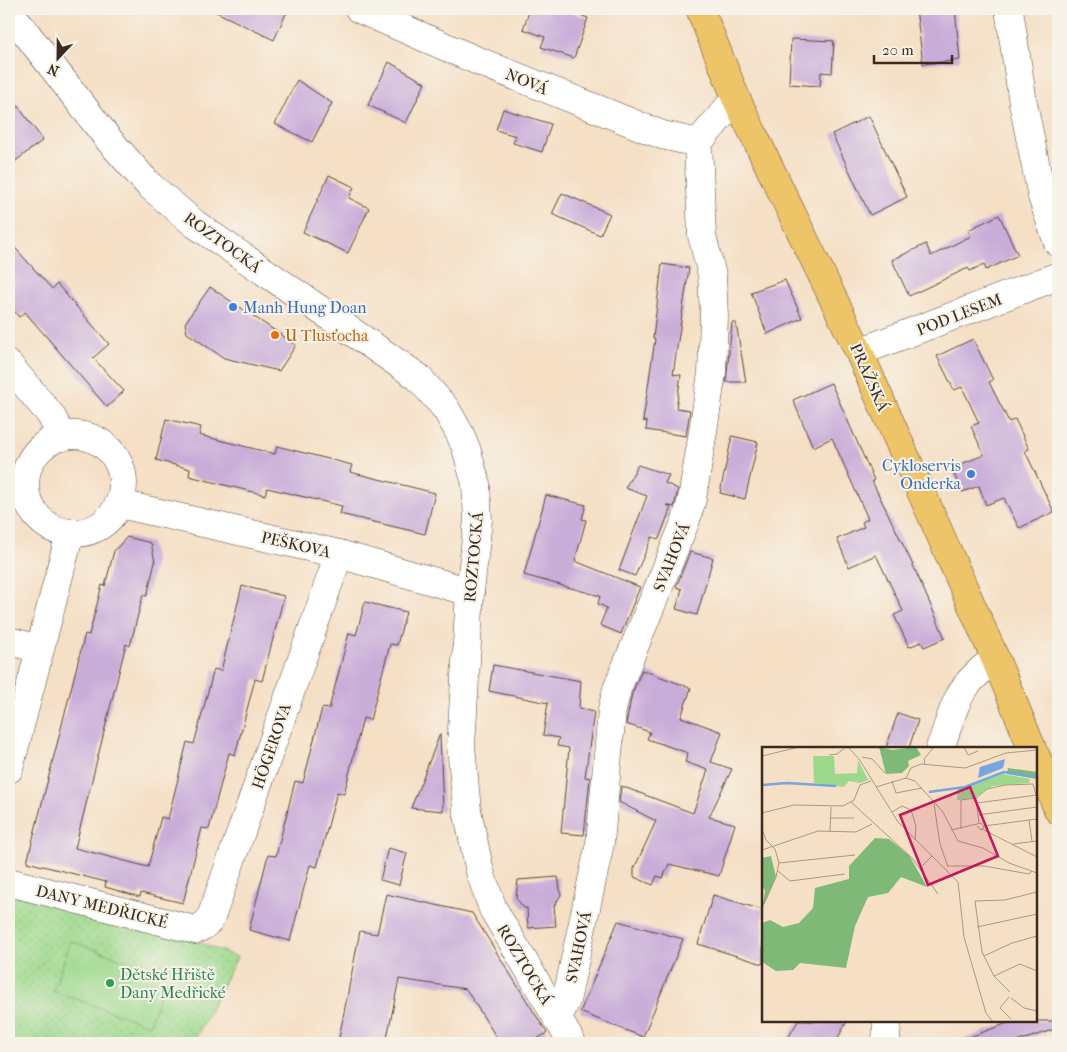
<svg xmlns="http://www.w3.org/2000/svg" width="1067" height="1052" font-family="'IM FELL French Canon',serif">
	<defs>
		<pattern id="park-dots" width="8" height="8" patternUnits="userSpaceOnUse" patternTransform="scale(1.25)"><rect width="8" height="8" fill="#9dd98d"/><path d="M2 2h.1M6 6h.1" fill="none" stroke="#88ba79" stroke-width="1.8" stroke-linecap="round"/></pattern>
	</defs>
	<rect width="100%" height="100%" fill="#f7f3e8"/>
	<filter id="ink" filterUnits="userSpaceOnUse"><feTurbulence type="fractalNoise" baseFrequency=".02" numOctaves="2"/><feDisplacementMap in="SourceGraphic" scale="10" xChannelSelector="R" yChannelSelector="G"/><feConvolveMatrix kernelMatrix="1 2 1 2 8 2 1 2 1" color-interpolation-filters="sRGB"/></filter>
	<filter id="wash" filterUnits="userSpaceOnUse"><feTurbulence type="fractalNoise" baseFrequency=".0096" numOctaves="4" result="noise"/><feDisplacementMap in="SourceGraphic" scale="20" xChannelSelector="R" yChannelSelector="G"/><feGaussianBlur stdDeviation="1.12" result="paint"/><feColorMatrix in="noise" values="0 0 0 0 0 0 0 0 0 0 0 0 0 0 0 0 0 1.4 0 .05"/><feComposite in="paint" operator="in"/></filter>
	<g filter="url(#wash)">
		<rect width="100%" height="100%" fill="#f5dfc5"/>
		<polygon fill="url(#park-dots)" stroke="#6c8256" points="9,893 185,937 237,957 193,1043 9,1043"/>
		<polygon fill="#9dd98d" stroke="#6c8256" points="71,941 167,975 149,1025 53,991"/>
		<g id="blocks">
			<g fill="#c9add9">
				<polygon points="210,9 288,9 274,40"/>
				<polygon points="530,9 562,9 588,18 574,58 541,47 545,37 523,29"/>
				<polygon points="916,9 955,9 960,60 923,64"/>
				<polygon points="791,39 834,41 832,73 821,72 820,86 789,84"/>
				<polygon points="389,62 425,83 406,123 368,105"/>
				<polygon points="297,80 332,103 312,142 275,124"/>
				<polygon points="9,94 43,140 9,166"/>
				<polygon points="503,109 551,124 542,152 513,143 516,136 496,130"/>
				<polygon points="869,116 907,197 870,215 832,134"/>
				<polygon points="329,175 354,187 349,198 369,208 348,253 303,232"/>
				<polygon points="562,193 610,214 600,235 552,214"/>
				<polygon points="999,215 1018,255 986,270 984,264 970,271 968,268 909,296 892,260 926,244 931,256 971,236 968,230"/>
				<polygon points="9,241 52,289 57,284 109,344 93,358 124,391 107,407 25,312 19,317 9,305"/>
				<polygon points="662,264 689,268 673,374 681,375 676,408 690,410 686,436 646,430 647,422 643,421 655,339 653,338"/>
				<polygon points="785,280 802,318 767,334 751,292"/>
				<polygon points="210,287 296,345 279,371 224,358 187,333 185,323"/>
				<polygon points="732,323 736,323 746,382 726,382"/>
				<polygon points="973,339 993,380 989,382 1009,422 1015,419 1029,449 1025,451 1054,512 1019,528 1004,498 986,505 979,486 962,492 951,468 984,455 971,426 979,423 962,387 954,390 937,356"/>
				<polygon points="831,383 874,480 872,481 912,563 945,638 924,647 921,642 909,647 894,615 903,611 876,555 849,567 837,539 864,527 862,522 868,519 832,438 813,447 793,400"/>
				<polygon points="166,419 201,427 199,435 275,454 277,446 352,465 350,472 435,493 425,534 340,514 342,506 267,488 265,495 189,476 190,469 156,460"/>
				<polygon points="732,436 758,442 745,499 720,493"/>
				<polygon points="638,465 669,475 665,483 678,489 674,507 666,505 671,507 659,539 652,537 635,576 619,570 647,496 625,488"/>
				<polygon points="546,495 586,505 582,519 586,520 575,561 640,587 621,634 600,625 607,608 598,604 600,596 524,575"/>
				<polygon points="127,537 151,543 155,562 147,596 143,595 130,646 126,644 75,848 148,867 161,817 168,819 187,742 194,744 214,669 221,671 242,586 284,596 262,681 255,679 235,755 229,753 209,829 202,828 183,903 141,893 140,897 105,887 106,882 27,862 85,634 89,635 102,585 105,586 114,551"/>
				<polygon points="690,552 713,558 697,615 676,609 682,589 676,587"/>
				<polygon points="365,602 406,612 397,645 390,644 370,720 363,718 344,794 337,792 317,867 310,865 290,941 249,930 268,855 276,856 295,781 303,783 322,708 329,709 349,633 356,635"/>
				<polygon points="493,665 581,681 579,708 594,712 585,777 590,778 584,835 561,833 569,748 557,746 559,738 543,735 548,703 489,691"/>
				<polygon points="642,670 691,688 681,717 722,732 711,762 732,769 709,817 735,824 719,876 669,864 663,878 657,876 653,885 634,877 634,869 656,821 619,802 621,786 693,813 708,770 685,762 688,753 647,739 650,732 626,724 632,694"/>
				<polygon points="898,713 918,720 909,748 886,748"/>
				<polygon points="440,734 443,811 411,808"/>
				<polygon points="388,848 407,853 399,885 380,880"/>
				<polygon points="558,877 561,895 554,906 556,926 528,928 527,908 524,908 516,898 518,880"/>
				<polygon points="386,894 472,913 547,1033 530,1043 500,1043 466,989 399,979 386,1043 338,1043 360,931 377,934"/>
				<polygon points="713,895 763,910 763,964 698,944"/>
				<polygon points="618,921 683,939 643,1037 580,1012"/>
				<polygon points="798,1021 847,1021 835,1043 785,1043"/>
				<polygon points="1013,1021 1058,1021 1058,1028 1013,1043 959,1043 959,1041"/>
			</g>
		</g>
	</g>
	<g filter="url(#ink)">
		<use href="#blocks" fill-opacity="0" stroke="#574537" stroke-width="1"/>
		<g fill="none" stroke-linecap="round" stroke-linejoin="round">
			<g stroke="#574537" stroke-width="29">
				<g id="minor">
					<polyline points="359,9 478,61 662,135 698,143"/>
					<polyline points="1009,9 1023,103 1042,197 1058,243"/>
					<polyline points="9,11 109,140 149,185 195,224 418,377 446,409 460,434 466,448 476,484 478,520 470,592 461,746 467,810 480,872 493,909 572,1043"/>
					<polyline points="859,352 1058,276"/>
					<polyline points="9,365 50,414 63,437"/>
					<circle cx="74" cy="484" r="49"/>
					<polyline points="120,504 339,554 470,592"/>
					<polyline points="9,641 40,649"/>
					<path d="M 940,748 C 948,728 953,703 966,686 C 974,675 985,667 995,658"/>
					<polyline points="9,769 70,533"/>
					<polyline points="9,882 195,930 203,926 210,920 339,554"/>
					<polyline points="557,1019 566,1001 600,843 612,710 617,689 686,520 692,499 698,463 712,373 714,316 712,275 702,236 698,143 736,98"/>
					<polyline points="886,1043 887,1021"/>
				</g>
			</g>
			<g stroke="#574537" stroke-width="29">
				<g id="major">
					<polyline points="700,9 736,98 859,352 995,658 1032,748"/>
					<polyline points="1036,756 1058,810"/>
				</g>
			</g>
			<use href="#minor" stroke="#fff" stroke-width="28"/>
			<use href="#major" stroke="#eec469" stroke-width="28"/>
		</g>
	</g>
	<g fill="#3f7fe0" stroke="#f7f3e8" stroke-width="2">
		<circle cx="233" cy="307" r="5"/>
		<circle cx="971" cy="474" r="5"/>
	</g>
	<circle fill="#e8710a" stroke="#f7f3e8" stroke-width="2" cx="275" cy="335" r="5"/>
	<circle fill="#2e9e5b" stroke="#f7f3e8" stroke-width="2" cx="110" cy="983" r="5"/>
	<g text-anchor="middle" stroke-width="4" stroke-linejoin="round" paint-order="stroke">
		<g font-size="16" fill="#3b2a1e" stroke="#f7f3e8">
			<text transform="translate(527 81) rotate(22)" y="6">NOVÁ</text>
			<text transform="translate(223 242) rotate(36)" y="6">ROZTOCKÁ</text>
			<text transform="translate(959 314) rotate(-21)" y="6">POD LESEM</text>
			<text transform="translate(870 377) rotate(66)" y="6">PRAŽSKÁ</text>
			<text transform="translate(296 544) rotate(13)" y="6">PEŠKOVA</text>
			<text transform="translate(473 557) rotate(-85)" y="6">ROZTOCKÁ</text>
			<text transform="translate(671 557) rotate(-68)" y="6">SVAHOVÁ</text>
			<text transform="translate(271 746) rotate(-71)" y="6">HÖGEROVA</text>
			<text transform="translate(102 906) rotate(14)" y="6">DANY MEDŘICKÉ</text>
			<text transform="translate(578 947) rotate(-78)" y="6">SVAHOVÁ</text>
			<text transform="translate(525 964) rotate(59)" y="6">ROZTOCKÁ</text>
		</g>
		<g font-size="16" fill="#366cbe" stroke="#f7f3e8" text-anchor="start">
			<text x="243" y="313">Manh Hung Doan</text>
			<text x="961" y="471" text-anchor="end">Cykloservis<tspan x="961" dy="18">Onderka</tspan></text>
		</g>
		<g font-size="16" fill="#c56008" stroke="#f7f3e8" text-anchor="start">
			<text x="285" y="341">U Tlusťocha</text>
		</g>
		<g font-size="16" fill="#27864d" stroke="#f7f3e8" text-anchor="start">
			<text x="120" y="980">Dětské Hřiště<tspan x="120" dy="18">Dany Medřické</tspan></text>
		</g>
	</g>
	<g transform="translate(762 747)">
		<rect width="275" height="275" fill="#f5dfc5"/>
		<path d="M 117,0 L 130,3 L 154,0 L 159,8 L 146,14 L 147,19 L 140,26 L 124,27 ZM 246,21 L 275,25 L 275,32 L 245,27 ZM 113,91 L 127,92 L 147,108 L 165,140 L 139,130 L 126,146 L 106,150 L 93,179 L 84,221 L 38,216 L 31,223 L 14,224 L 0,215 L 0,176 L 8,173 L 21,180 L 37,176 L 51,161 L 53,141 L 87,132 L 87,119 ZM 9,109 L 14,130 L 0,162 L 3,144 L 0,138 L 0,111 Z" fill="#7eb978"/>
		<path d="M 51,9 L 72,9 L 73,27 L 95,26 L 96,13 L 106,33 L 98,36 L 87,34 L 82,40 L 52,36 ZM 241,27 L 268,32 L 267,36 L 231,39 L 212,51 L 195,53 L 196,42 Z" fill="#9dd98d"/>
		<path d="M 243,12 L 241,21 L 216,31 L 218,20 Z" fill="#77a5e0"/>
		<path fill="none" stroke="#77a5e0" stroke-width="2.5" d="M 0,38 L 25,36 L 74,39M 167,45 L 203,40 L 242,25 L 275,30"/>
		<path fill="none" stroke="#ab9782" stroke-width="1" d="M 86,0 L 97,12 L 136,75 L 196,135 L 202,190 L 224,266 L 231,275M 202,0 L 206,8 L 216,4M 67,8 L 75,7 L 84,0M 0,9 L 37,0M 100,10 L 110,12 L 123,26M 163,17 L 162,12 L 172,0M 144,31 L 149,21 L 159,17 L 203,21 L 244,6 L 275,3M 130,34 L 134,46 L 160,41M 114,40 L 144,31 L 153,34 L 181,65 L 196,94 L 221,101 L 247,116 L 275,126M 214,51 L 217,76M 89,55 L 150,111 L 176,147M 215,56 L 275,48M 172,57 L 178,97 L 186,120M 130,65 L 140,59 L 149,63 L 154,79 L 153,93M 0,66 L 32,58 L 81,59 L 92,53 L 98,38 L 109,34M 216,68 L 275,60M 68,71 L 92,71M 267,73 L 270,94M 222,79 L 275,72M 0,82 L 4,93 L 13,102 L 17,116 L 14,130 L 2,157 L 0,155M 199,82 L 199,53 L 214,51 L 225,42 L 243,38 L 271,37 L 274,48M 220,82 L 275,110M 189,83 L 219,76 L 222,80 L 219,83 L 215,79M 68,84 L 69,60M 251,97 L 275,94M 0,103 L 56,84 L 94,85 L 110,77M 17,116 L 93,108M 186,119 L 222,119 L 267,127 L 270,124M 159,120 L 170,109M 16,124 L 28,134 L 83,127M 215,180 L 275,167M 222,209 L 250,196 L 275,189M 232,229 L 258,217 L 275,224M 248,245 L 232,229 L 220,205 L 213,154 L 243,153 L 275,145M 247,250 L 238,261 L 249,272M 249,251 L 262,261 L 275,264"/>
		<path fill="#c2185b" fill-opacity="0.15" stroke="#c2185b" stroke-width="2.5" d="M 208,40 L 236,109 L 166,138 L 138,68 Z"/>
		<rect width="275" height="275" fill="none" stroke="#3b2a1e" stroke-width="2.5"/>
	</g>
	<rect width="1067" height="1052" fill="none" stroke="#f7f3e8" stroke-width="30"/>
	<g transform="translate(58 58) rotate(202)" stroke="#f7f3e8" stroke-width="4" paint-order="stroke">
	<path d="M0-4L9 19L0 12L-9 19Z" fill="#3b2a1e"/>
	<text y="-8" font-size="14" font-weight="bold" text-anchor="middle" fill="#3b2a1e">N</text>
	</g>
	<path d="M874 55v8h78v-8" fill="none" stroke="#3b2a1e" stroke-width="2.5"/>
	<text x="882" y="55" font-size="15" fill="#3b2a1e" stroke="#f7f3e8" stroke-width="4" paint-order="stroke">20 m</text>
</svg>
